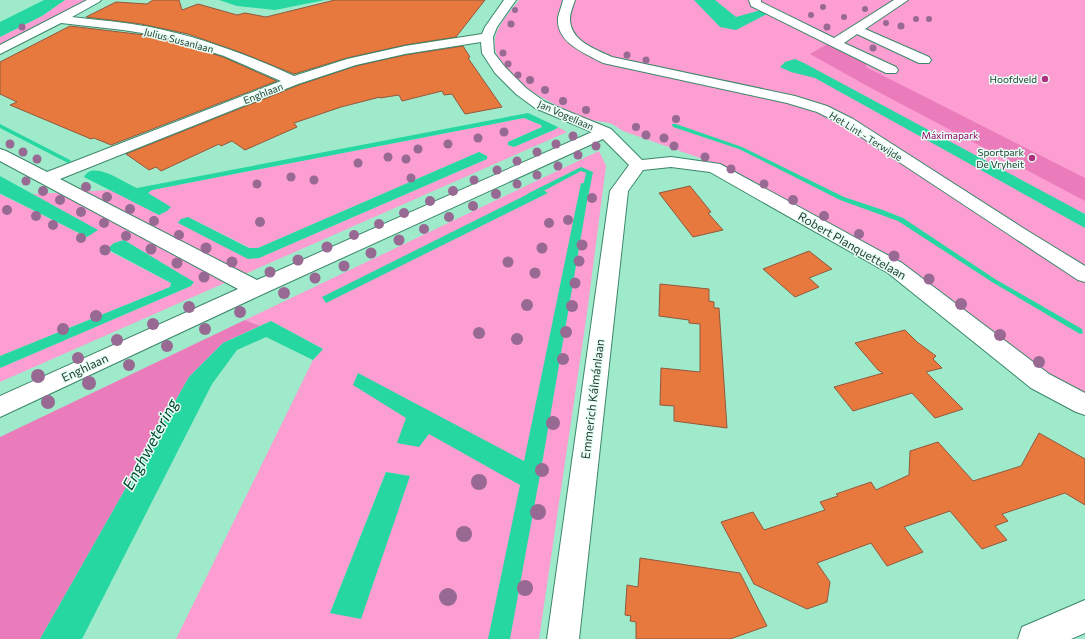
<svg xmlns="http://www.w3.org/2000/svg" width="1085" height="639" font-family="Commissioner,sans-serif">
	<rect width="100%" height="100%" fill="#9feacb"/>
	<g fill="#fc9ed1" fill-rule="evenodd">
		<polygon points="65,0 90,0 0,48 0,37 42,16"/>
		<path d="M 519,0 L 1085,0 L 1085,397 L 1044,374 L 902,263 L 714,163 L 623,131 C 619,129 616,126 612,124 C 605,121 596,122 589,119 C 559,108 490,78 495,39 C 497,25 511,11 519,0 Z"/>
		<path d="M 524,118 L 541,125 L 542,127 L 508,142 L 508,145 L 514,147 L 556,129 L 558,127 L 567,132 L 0,382 L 0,368 L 191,286 L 193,282 L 124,240 L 114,243 L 107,250 L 171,283 L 170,287 L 0,356 L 0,194 L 87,237 L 97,230 L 33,194 L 111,190 L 159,215 L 148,193 L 152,190 ZM 479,152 L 487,156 L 487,159 L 259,258 L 188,217 L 250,248 L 258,248 Z"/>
		<path d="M 599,151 L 606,166 L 587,313 L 539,639 L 176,639 L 313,360 L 323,349 L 271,321 L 260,326 L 245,320 ZM 386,472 L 410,476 L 330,613 Z"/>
	</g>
	<g fill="#eb7cbb">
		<polygon points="829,43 867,62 866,67 1085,178 1085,201 869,87 810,54"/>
		<polygon points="245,320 260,326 223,343 189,377 40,639 0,639 0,437"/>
	</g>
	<g fill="#27d7a2">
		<polygon points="44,0 65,0 42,16 0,37 0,22"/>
		<polygon points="219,0 325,0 275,10 237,6"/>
		<polygon points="694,0 715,0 736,17 761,10 769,13 736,30 720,27"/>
		<polygon points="795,59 804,63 1085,214 1085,228 815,78 791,72 780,67 785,62"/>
		<path d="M 528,113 L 558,127 L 556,129 L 514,147 L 508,145 L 508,142 L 542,127 L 541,125 L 524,118 L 152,190 L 148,193 L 171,207 L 167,211 L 159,215 L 84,177 C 92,159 125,183 137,188 Z"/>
		<polygon points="672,124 676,124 742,147 844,197 883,210 903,218 995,279 1082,329 1083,333 1080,334 992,282 898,221 840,200 739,149 673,127"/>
		<polygon points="479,152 487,156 487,159 259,258 248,259 178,223 181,219 188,217 249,248 258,248"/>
		<polygon points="0,176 98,230 87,237 1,194 0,194"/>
		<polygon points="581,183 590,184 542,464 510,639 488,639 520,485 429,434 419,447 397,443 406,418 353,385 358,373 524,461"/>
		<polygon points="540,188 548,193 326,303 322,297"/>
		<polygon points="124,240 194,282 191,286 0,368 0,356 170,287 171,283 107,249 114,243"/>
		<polygon points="271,321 323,349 313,360 266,337 237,350 212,384 82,639 40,639 189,377 223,343"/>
		<polygon points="386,472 410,476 361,619 330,613"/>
	</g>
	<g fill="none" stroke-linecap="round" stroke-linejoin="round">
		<g fill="#27d7a2" fill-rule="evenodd">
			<polygon points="0,124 70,160 71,161 68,163 66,162 0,128"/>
			<polygon points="581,167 593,172 588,197 585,197 581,195 586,173 581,171 534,196 528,196 527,194"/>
		</g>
	</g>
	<g fill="#e7793f" stroke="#92583c">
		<polygon points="153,0 179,0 182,10 198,4 237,15 245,13 266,17 335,0 485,0 456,37 405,45 347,58 294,74 242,53 188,34 141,24 86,17 116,2 147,4"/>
		<polygon points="70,26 161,37 223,57 277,81 111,145 94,138 91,139 10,105 17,102 0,94 0,62"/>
		<polygon points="463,46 470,57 468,58 502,107 465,114 452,94 444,95 442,91 402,101 399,95 380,98 380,97 341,107 294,123 297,127 245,150 232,141 221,146 219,144 161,171 156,167 149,170 126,154 299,85 356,66 405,55"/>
		<polygon points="690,186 711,212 708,213 723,230 693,237 659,193"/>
		<polygon points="809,251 832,269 809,278 819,287 795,297 763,269"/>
		<polygon points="660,284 709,289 709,301 714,302 714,308 719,308 727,428 674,421 674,406 660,405 661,368 700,372 700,324 689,323 689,320 659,316"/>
		<polygon points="905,330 917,342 936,356 933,359 942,368 926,372 963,409 935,418 912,393 853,411 834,387 883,373 878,370 855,343"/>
		<polygon points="1039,433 1085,459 1085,505 1065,493 1002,514 1008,521 995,526 1007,540 982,549 950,511 904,527 923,552 887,566 871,543 817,563 830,582 827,602 807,609 754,584 721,522 753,512 764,530 825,510 820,502 838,496 836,494 871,482 876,490 909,475 910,451 938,442 973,481 1021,466"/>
		<polygon points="640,558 740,573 767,626 730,639 636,639 636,622 630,621 631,616 625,615 627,585 638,587"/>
	</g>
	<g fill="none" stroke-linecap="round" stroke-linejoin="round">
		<g stroke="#3c866a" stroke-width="2">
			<g id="minor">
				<path d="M 87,0 L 101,0 L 99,2 L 72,17 C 98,20 124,22 150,27 C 200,37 248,55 294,76 L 347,59 L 405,46 L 482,34 L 485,27 L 504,0 L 516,0 L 497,27 L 493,37 L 494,53 L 505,67 L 526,88 L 545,102 L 611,129 L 642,160 L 671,157 L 720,164 L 902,263 L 1049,374 L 1085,393 L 1085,415 L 1076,412 L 1031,388 L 888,273 L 710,172 L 671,167 L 643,170 L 628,191 L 579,639 L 547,639 L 610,191 L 629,165 L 603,139 L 263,294 L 0,417 L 0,396 L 238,289 L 0,161 L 0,149 L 6,151 L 47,172 L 281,81 L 224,56 L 161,36 L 123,30 L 61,23 L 0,54 L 0,45 ZM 481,42 L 482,53 L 495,73 L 516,94 L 535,108 L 592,132 L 257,280 L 60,179 L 298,84 L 356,65 L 405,54 Z"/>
				<path d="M 563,0 L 575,0 C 573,6 570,13 570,19 C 570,41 595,49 612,57 L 795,96 L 827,106 L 853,119 L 1023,228 L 1085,266 L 1085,282 L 1078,280 L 843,125 L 817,112 L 787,103 L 603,63 C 585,53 556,43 558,18 C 559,12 562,6 563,0 Z"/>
				<polygon points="749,0 761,0 761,2 834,38 894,0 908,0 865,29 929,57 931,60 929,63 919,63 857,34 844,43 896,67 898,70 896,73 886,73 751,6"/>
				<polygon points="1085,600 1085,633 1071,639 1018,639 1022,627"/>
			</g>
		</g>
		<use href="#minor" fill="#fff" fill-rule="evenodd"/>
	</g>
	<g fill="#976993">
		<circle cx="823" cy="7" r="3"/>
		<circle cx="865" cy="9" r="3"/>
		<circle cx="515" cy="10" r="3"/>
		<circle cx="811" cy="15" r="3"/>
		<circle cx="844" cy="17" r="3"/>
		<circle cx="916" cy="19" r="3"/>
		<circle cx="929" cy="19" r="3"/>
		<circle cx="886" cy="23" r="3"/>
		<circle cx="511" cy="24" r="3.5"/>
		<circle cx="901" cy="26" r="3.5"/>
		<circle cx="22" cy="27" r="3.5"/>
		<circle cx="827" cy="27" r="3.5"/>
		<circle cx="873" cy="48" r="3.5"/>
		<circle cx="503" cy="53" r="3.5"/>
		<circle cx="627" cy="55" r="3.5"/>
		<circle cx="646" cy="60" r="3.5"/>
		<circle cx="508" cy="64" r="3.5"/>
		<circle cx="518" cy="75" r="3.5"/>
		<circle cx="530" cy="80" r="4"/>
		<circle cx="545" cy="90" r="4"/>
		<circle cx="563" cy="101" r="4"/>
		<circle cx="586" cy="110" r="4"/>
		<circle cx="676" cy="119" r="4"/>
		<circle cx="636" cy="127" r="4"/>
		<circle cx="504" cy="132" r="4.5"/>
		<circle cx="646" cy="135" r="4.5"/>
		<circle cx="573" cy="136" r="4.5"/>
		<circle cx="478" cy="138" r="4.5"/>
		<circle cx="664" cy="138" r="4.5"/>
		<circle cx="10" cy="144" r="4.5"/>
		<circle cx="448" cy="144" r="4.5"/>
		<circle cx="556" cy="144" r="4.5"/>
		<circle cx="596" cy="146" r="4.5"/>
		<circle cx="674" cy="146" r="4.5"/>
		<circle cx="418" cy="149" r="4.5"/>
		<circle cx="23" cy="152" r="4.5"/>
		<circle cx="537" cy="152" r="4.5"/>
		<circle cx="578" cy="155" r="4.5"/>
		<circle cx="388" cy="157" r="4.5"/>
		<circle cx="705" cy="157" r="4.5"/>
		<circle cx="37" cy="159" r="4.5"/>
		<circle cx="406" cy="159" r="4.5"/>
		<circle cx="517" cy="161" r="4.5"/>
		<circle cx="358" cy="163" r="4.5"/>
		<circle cx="558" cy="166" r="4.5"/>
		<circle cx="731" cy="169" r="4.5"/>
		<circle cx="497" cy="170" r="4.5"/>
		<circle cx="537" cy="175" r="4.5"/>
		<circle cx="291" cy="177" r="4.5"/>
		<circle cx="411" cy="178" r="4.5"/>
		<circle cx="314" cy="180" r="4.5"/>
		<circle cx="474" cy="180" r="4.5"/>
		<circle cx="26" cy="181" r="4.5"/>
		<circle cx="257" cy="184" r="4.5"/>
		<circle cx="517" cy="184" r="4.5"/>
		<circle cx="764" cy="184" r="4.5"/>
		<circle cx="86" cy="187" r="5"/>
		<circle cx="43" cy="191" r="5"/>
		<circle cx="453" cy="191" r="5"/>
		<circle cx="496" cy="194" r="5"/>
		<circle cx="107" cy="197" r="5"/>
		<circle cx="592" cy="198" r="5"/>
		<circle cx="60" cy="200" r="5"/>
		<circle cx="793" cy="200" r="5"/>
		<circle cx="430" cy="201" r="5"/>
		<circle cx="473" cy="206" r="5"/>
		<circle cx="130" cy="209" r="5"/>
		<circle cx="7" cy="210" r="5"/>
		<circle cx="81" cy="212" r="5"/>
		<circle cx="404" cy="213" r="5"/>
		<circle cx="36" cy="216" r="5"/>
		<circle cx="824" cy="216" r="5"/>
		<circle cx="449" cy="217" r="5"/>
		<circle cx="568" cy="220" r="5"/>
		<circle cx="154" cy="221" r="5"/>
		<circle cx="260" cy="222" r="5"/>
		<circle cx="104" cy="223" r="5"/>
		<circle cx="549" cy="223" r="5"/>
		<circle cx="379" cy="224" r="5"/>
		<circle cx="53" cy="225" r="5"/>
		<circle cx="424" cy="229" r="5"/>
		<circle cx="859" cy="234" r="5"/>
		<circle cx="179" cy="235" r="5"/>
		<circle cx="354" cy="235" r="5"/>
		<circle cx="126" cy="236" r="5"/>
		<circle cx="81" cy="238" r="5"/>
		<circle cx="399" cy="240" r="5.5"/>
		<circle cx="582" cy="245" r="5.5"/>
		<circle cx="327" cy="247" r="5.5"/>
		<circle cx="206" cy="248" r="5.5"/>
		<circle cx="542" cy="248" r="5.5"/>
		<circle cx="151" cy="249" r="5.5"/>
		<circle cx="105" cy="250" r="5.5"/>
		<circle cx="371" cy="253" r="5.5"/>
		<circle cx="894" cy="256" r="5.5"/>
		<circle cx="298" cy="260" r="5.5"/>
		<circle cx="579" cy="261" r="5.5"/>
		<circle cx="232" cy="262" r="5.5"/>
		<circle cx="508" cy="262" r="5.5"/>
		<circle cx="177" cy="263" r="5.5"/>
		<circle cx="344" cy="266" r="5.5"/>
		<circle cx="270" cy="272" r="5.5"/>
		<circle cx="535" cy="273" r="5.5"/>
		<circle cx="204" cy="277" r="5.5"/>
		<circle cx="315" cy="278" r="5.5"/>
		<circle cx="929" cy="279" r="5.5"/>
		<circle cx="575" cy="283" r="5.5"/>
		<circle cx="284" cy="293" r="6"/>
		<circle cx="961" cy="304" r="6"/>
		<circle cx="527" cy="305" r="6"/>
		<circle cx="572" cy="306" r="6"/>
		<circle cx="189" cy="307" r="6"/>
		<circle cx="240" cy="312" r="6"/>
		<circle cx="96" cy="316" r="6"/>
		<circle cx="153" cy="324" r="6"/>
		<circle cx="63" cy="329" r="6"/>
		<circle cx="205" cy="329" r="6"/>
		<circle cx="566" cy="332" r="6"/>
		<circle cx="479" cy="333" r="6"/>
		<circle cx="1000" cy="335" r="6"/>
		<circle cx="517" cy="339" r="6"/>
		<circle cx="117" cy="340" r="6"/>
		<circle cx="167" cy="346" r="6"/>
		<circle cx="78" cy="358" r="6"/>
		<circle cx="563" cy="359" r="6"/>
		<circle cx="1039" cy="362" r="6"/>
		<circle cx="129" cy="365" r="6"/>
		<circle cx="38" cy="376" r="7"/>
		<circle cx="89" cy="383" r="7"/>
		<circle cx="48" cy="402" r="7"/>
		<circle cx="553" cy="423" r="7"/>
		<circle cx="542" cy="470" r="7"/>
		<circle cx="479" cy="482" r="8"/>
		<circle cx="538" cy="512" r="8"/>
		<circle cx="464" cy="534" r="8"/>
		<circle cx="525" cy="588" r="8"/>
		<circle cx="448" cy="597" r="9"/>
	</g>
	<g fill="#ae307f" stroke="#e9fef5" stroke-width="1.5">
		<circle cx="1045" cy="79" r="4"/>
		<circle cx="1032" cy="158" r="4"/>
	</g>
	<g text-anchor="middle" stroke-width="3" stroke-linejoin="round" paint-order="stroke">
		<g font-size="10" fill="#1e3c30" stroke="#e9fef5">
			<text transform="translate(179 40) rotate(15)" y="4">Julius Susanlaan</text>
			<text transform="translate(263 93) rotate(-21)" y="4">Enghlaan</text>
			<text transform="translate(566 115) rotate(24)" y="4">Jan Vogellaan</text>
			<text transform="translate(866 136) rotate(32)" y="4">Het Lint - Terwijde</text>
		</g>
		<g font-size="10" fill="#1e3c30" stroke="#e9fef5" text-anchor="end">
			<text x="1037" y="83">Hoofdveld</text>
			<text x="1024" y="156">Sportpark<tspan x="1024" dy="12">De Vryheit</tspan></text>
		</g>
		<g font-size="10" fill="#910065" stroke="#e9fef5">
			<text x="950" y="139">Máximapark</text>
		</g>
		<g font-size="12" fill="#1e3c30" stroke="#e9fef5">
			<text transform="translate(852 246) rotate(30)" y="4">Robert Planquettelaan</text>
			<text transform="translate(85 368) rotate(-25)" y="4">Enghlaan</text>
			<text transform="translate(593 399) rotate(-83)" y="4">Emmerich Kálmánlaan</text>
		</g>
		<g font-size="16" font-style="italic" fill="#034a35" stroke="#e9fef5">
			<text transform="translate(150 444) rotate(-62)" y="6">Enghwetering</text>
		</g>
	</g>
</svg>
